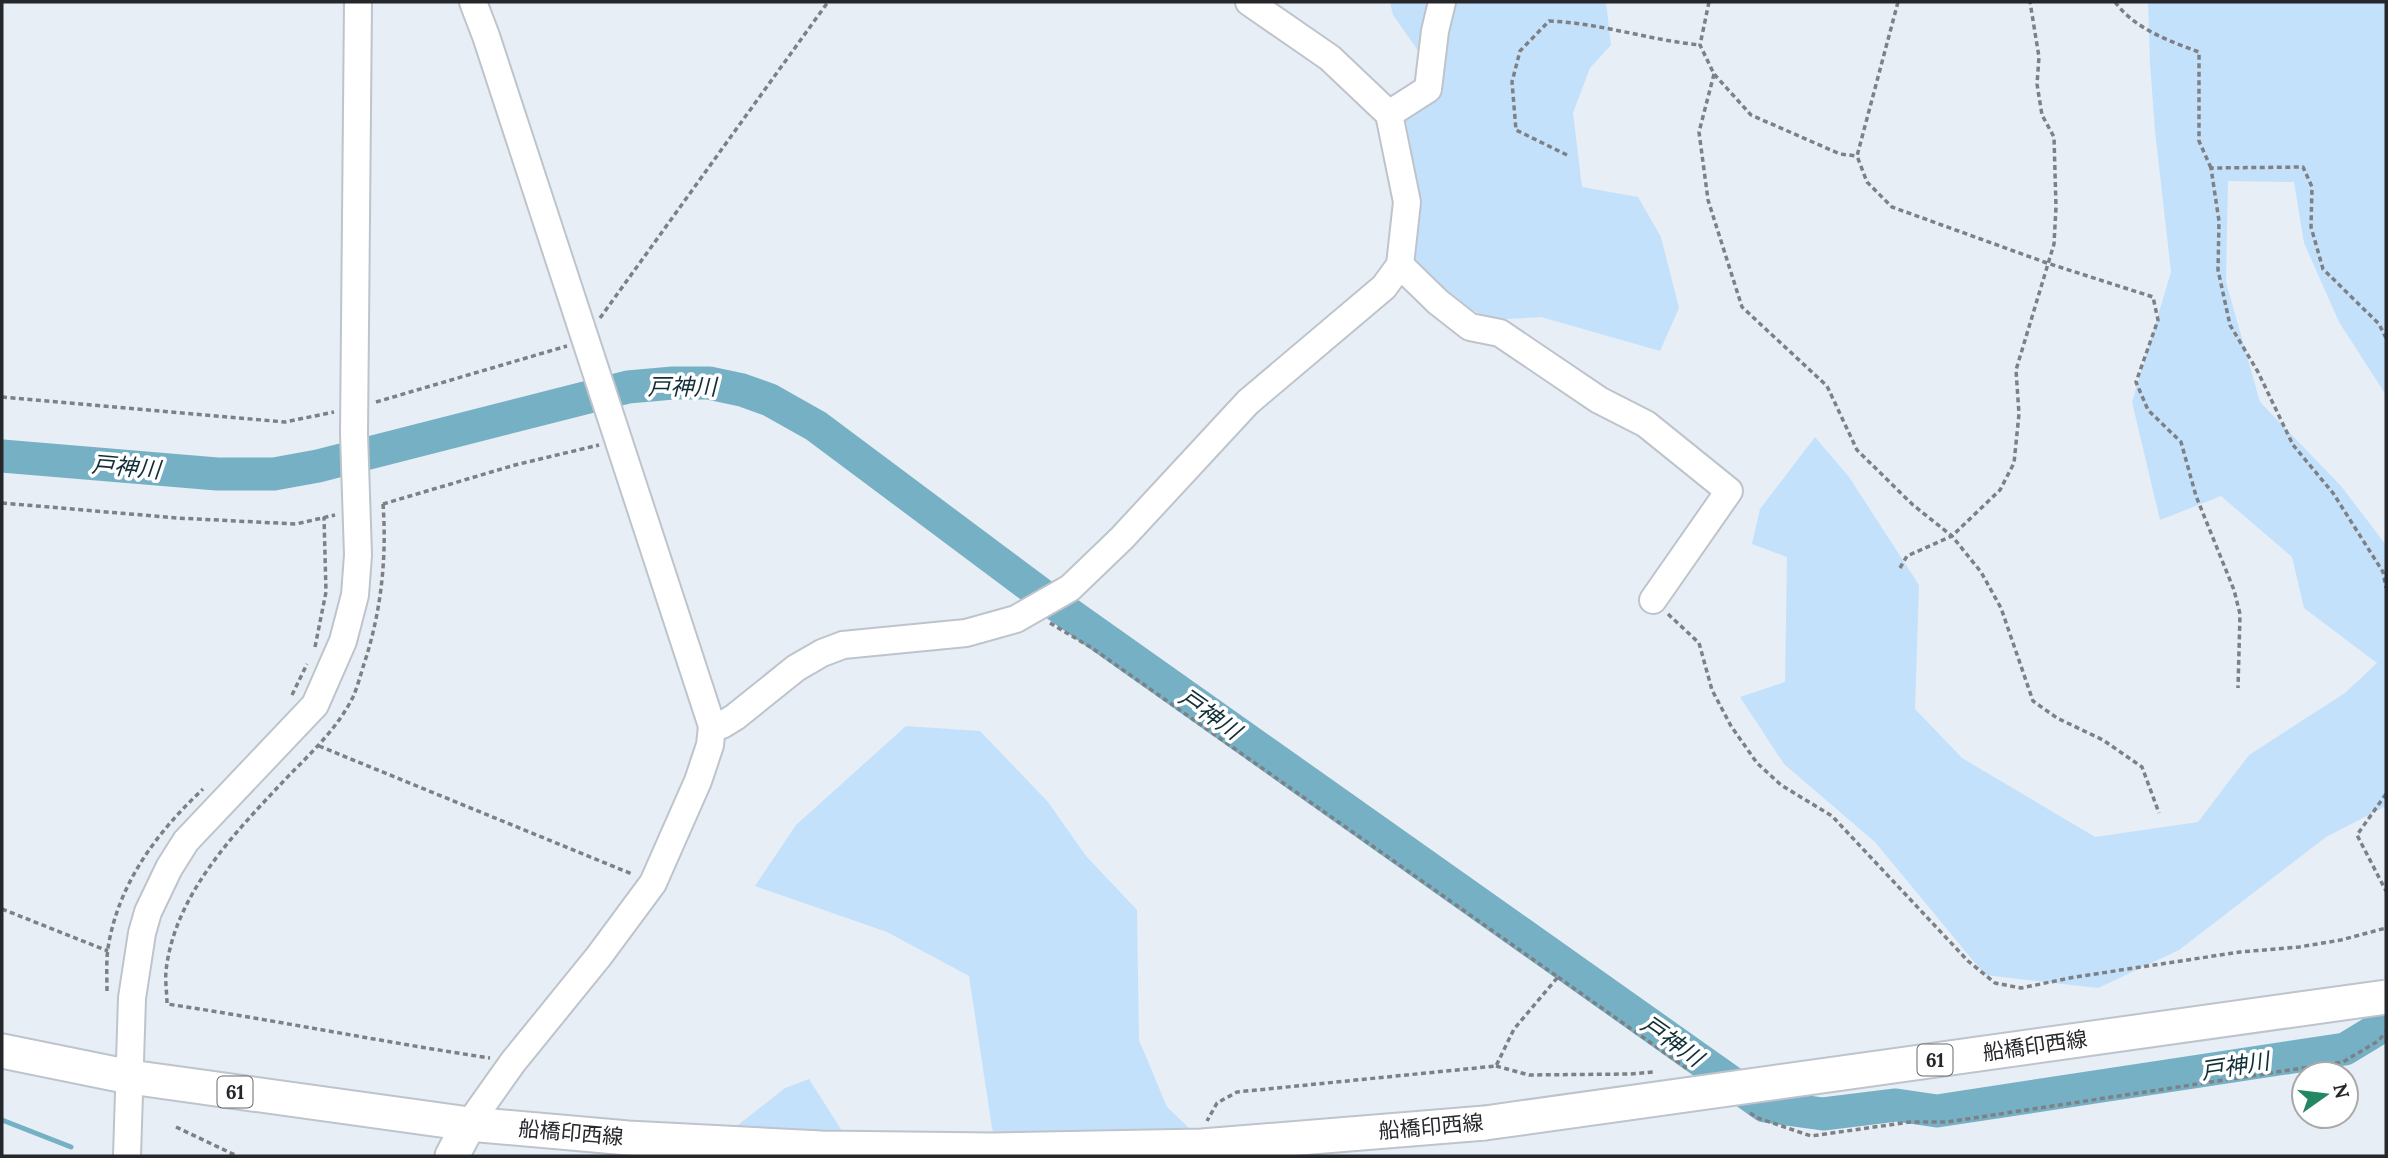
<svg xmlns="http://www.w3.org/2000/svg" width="2388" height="1158" viewBox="0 0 2388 1158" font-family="Lora,'Noto Sans JP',serif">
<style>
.green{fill:#c4e1fc}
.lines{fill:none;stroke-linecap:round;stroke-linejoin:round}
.stream{stroke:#76b0c4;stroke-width:5}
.river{stroke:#76b0c4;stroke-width:33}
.minor-casing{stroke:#bec4cb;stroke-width:30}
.major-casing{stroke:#bec4cb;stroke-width:37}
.path{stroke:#7d8186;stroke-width:3.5;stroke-dasharray:5 3.5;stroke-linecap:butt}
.minor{stroke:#fff;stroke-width:26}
.major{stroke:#fff;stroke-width:33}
.major-bridge-casing{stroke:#bec4cb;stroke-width:37;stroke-linecap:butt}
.major-bridge{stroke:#fff;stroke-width:33}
.labels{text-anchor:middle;stroke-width:7;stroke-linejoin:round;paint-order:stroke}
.shield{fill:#fff;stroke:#66686a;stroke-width:2}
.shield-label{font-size:19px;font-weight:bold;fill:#25272a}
.street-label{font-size:21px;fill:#25272a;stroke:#fff}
.water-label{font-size:23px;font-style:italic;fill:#112f38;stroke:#fff}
</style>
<rect width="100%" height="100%" fill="#e7eef5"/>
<!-- green -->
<g class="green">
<path d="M1390,2H1606L1611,45L1590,68L1573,113L1582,187L1638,197L1661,237L1679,308L1660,351L1541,317L1490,320L1406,271L1403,114L1442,85L1393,15Z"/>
<path d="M2148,2H2386V395L2339,322L2304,243L2294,182L2228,181L2226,282L2260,402L2341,486L2386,545V806L2326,837L2179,950L2098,988L1985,975L1875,842L1784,764L1740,697L1785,682L1787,557L1752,544L1760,509L1815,437L1849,477L1919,585L1915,709L1962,758L2095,837L2198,822L2249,755L2345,693L2377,663L2304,608L2292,557L2221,496L2160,520L2132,402L2171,272L2155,131L2150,63Z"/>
<path d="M906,726L980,731L1048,802L1086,856L1137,910L1139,1040L1167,1107L1218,1156H1002L992,1128L969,976L887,932L755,886L796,825Z"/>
<path d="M809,1079L858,1156H634L639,1124L733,1129L785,1088Z"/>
</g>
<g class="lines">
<!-- stream -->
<path class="stream" d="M2,1120L71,1147"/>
<!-- river -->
<path class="river" d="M2,456L217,474H274L318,466L628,387L673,383H709L742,390L770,400L816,426L1041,594L1765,1106L1823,1114L1896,1105L1937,1111L2345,1049L2378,1029L2386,1014"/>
<!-- minor casing -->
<g class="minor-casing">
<g id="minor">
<path d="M1389,114L1428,89L1435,31L1442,2"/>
<path d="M1400,265L1438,302L1470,327L1500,333L1599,400L1646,424L1729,491L1653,600"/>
<path d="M712,726L722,725L735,717L796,668L822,653L843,645L966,633L1016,619L1070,588L1122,538L1248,402L1384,287L1400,265L1407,202L1389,114L1330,58L1249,2"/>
<path d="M469,1124L513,1062L599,956L653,883L698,781L710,745L712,726L486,36L473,2"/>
<path d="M127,1156L132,998L142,933L148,912L169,868L186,841L315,705L343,641L355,595L358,555L354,434L358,2"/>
</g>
</g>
<!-- major casing -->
<g class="major-casing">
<g id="major">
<path d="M2,1051L130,1077L469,1124L628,1138L821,1148L993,1150L1202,1146L1485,1123"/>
<path d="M452,1156L469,1124"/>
</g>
</g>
<!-- path -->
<g class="path">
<path d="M1709,2L1700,45L1714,74L1751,115L1840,154L1857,156"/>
<path d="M1898,2L1857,156L1867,182L1892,207L2047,263L2153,297L2158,320L2136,382L2148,410L2181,442L2196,496L2234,590L2240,614L2238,688"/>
<path d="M2115,2C2135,29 2169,41 2199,52V141L2211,168"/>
<path d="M1714,74L1699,132L1708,200L1742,307L1827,386L1857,450L1913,505L1952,536L1981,572L2001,608L2033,701L2057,718L2103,740L2142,767L2159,813"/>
<path d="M1567,155L1516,130L1512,82L1520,51L1549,21C1600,23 1649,40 1700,45"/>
<path d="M600,318L828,2"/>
<path d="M2386,338L2379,324L2323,269L2311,227L2312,187L2303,167L2211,168L2219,221L2218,270L2230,325L2258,372L2293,445L2333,493L2383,572L2386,588"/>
<path d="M2,397L285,422L334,412"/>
<path d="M376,402L567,346"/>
<path d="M2,503L177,518L296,524L335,515"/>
<path d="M383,504C387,559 381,614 363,667C360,677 357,688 353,697C335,733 304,759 278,787C229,839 174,898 166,971C165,982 167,993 167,1004C275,1020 382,1042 490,1058"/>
<path d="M383,504L515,465L599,445"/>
<path d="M1900,568L1907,556L1952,536L2000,490L2014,463L2019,414L2016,370L2054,244L2056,207L2054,137L2042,115L2037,84L2039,57L2030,2"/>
<path d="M1668,614L1699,643L1712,690L1731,726L1757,763L1781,785L1832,816L1968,961L1995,983L2021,988L2075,977L2240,952L2299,947L2341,940L2386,928"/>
<path d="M1050,623L1092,648L1558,977L1514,1029L1496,1066L1237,1092L1217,1103L1207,1121"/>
<path d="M315,647L326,592L324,517"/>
<path d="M292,695L307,664"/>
<path d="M319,746L632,874"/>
<path d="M2386,794L2357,835L2386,891"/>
<path d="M2,909L108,951"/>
<path d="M1558,977L1689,1070"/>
<path d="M107,991C107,977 106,962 108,948C118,884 157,832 203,789"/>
<path d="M1496,1066L1529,1075L1630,1074L1654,1072"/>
<path d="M1750,1113L1758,1118L1811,1136L1910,1122H1947L2343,1062L2378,1041L2386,1032"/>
<path d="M176,1127L237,1156"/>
</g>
<!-- minor -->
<use href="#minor" class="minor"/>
<!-- major -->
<use href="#major" class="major"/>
<!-- major-bridge casing -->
<g class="major-bridge-casing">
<path id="major-bridge" d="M1485,1123L2386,997"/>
</g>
<!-- major-bridge -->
<use href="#major-bridge" class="major-bridge"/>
</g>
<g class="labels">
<!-- shield labels -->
<g class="shield">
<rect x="1917.5" y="1044.5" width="35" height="31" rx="5"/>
<rect x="217.5" y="1076.5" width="35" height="31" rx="5"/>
</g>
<g class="shield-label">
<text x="1935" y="1067">61</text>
<text x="235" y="1099">61</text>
</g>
<!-- street labels -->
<g class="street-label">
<text transform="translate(2035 1046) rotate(-8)" y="7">船橋印西線</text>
<text transform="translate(1431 1127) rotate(-5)" y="7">船橋印西線</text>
<text transform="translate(571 1133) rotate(5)" y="7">船橋印西線</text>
</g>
<!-- water labels -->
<g class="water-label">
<text x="682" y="395">戸神川</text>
<text transform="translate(126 467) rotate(5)" y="8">戸神川</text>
<text transform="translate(1210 714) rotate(35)" y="8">戸神川</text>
<text transform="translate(1672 1041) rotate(35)" y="8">戸神川</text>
<text transform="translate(2235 1066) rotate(-9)" y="8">戸神川</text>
</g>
</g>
<!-- border -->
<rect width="2388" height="1158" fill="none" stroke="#25272a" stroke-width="7"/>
<!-- north arrow -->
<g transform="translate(2325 1095) rotate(76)"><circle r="33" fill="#ffffff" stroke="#a8a9aa" stroke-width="2"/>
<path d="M0-5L12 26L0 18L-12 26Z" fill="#238761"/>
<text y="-10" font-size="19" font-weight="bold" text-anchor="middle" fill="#25272a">N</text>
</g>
</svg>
